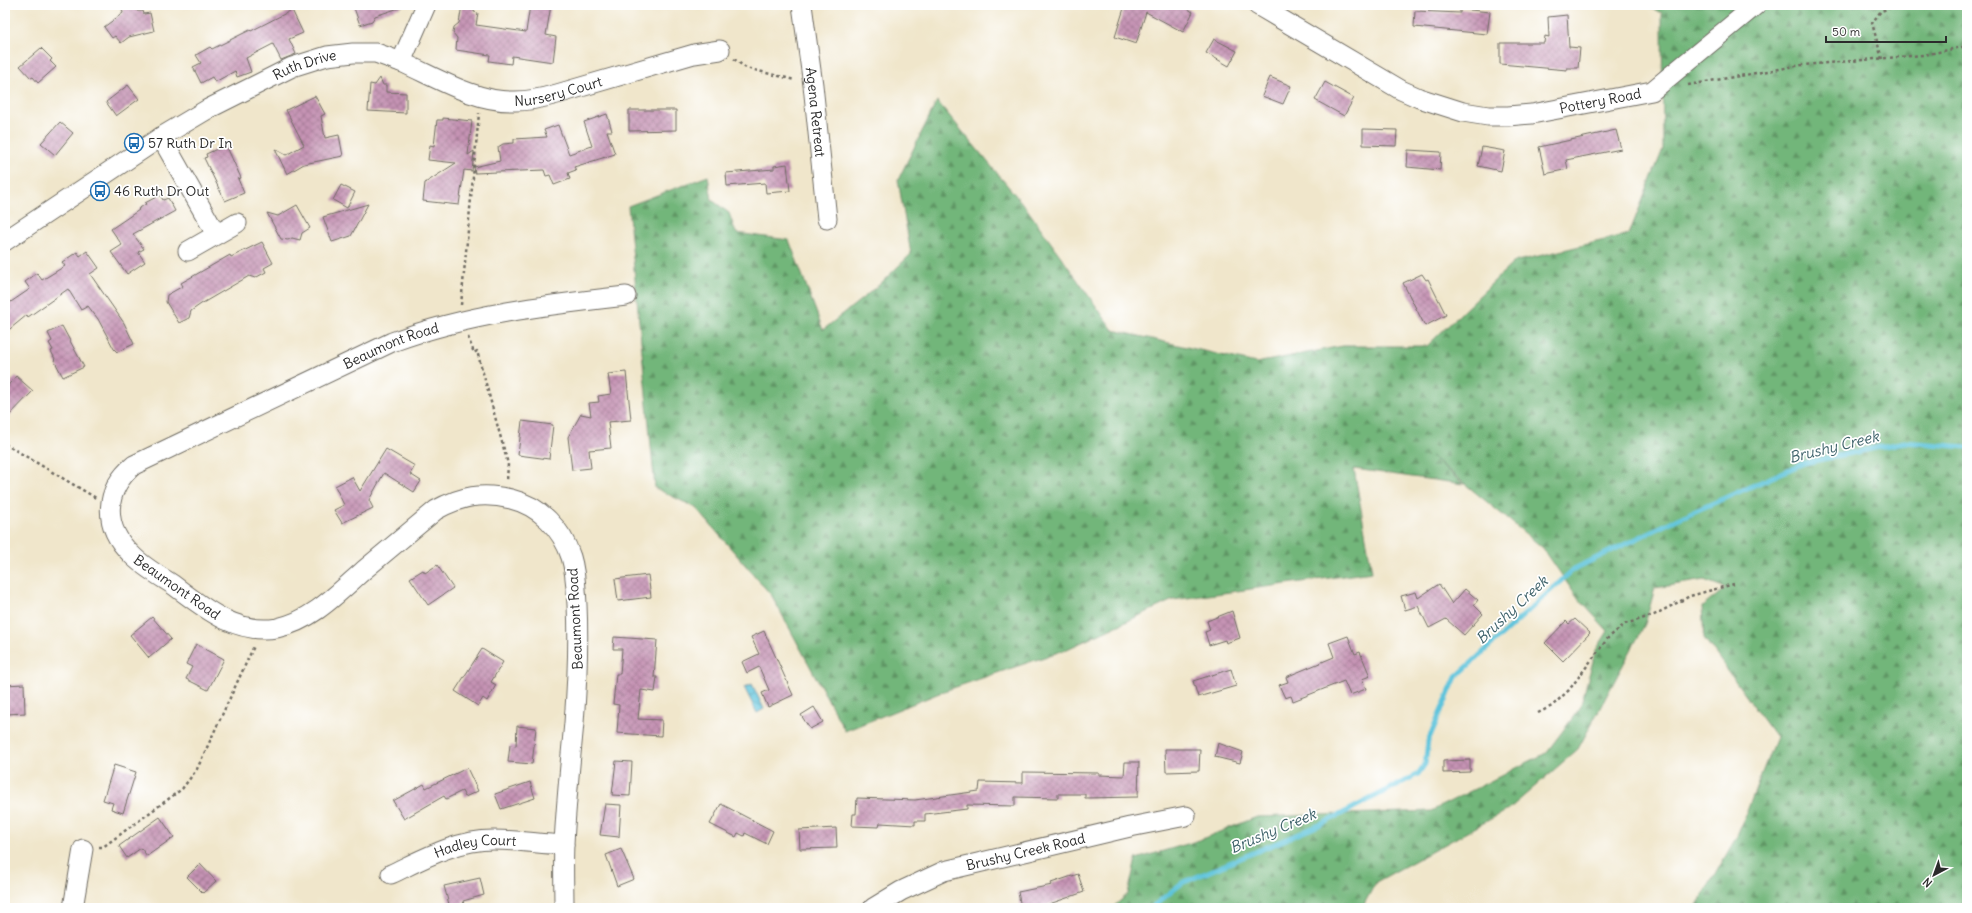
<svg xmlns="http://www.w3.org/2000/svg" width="1972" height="913" viewBox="0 0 1972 913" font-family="Delius,sans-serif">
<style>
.forest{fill:url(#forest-firs);stroke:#4e7052}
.water{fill:url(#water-waves);stroke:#457884}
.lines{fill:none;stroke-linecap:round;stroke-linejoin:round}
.stream{stroke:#5fc4dc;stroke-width:5}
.building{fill:url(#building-cross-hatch)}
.minor-casing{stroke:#706c63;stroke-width:21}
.path{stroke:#706c63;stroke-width:2.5;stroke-dasharray:3 3;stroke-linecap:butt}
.minor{stroke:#fff;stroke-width:19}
.labels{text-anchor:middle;stroke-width:3.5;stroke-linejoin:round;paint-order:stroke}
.street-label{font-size:14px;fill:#2b2b2b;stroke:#fff}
.poi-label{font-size:14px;fill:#2b2b2b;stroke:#fff;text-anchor:start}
.water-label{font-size:15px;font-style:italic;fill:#3d6169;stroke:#fff}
</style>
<defs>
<pattern id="forest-firs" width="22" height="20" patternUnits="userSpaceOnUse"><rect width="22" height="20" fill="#72b67a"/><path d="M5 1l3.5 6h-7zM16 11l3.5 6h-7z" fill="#5e9464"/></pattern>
<pattern id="water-waves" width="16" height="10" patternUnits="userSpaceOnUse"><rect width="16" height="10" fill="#5fc4dc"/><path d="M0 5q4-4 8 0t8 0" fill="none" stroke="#4f9fb3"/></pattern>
<pattern id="building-cross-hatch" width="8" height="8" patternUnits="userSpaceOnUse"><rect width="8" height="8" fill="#c593b4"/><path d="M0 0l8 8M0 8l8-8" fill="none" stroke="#a07893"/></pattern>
</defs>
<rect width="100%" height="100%" fill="#fff"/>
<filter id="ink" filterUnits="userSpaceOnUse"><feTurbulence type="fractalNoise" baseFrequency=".025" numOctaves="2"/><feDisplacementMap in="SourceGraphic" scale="8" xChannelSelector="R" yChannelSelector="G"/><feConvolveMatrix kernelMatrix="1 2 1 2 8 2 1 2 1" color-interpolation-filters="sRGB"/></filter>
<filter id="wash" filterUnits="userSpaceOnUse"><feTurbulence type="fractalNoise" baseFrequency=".012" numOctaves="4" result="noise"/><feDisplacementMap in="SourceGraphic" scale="16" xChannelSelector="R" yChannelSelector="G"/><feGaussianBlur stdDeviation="0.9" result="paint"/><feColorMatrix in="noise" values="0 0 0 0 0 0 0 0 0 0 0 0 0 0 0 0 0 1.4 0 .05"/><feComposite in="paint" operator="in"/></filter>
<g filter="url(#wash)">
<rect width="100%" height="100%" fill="#f0e6cb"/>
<!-- forest -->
<path class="forest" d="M1644,5H1967V908H1696L1738,834L1776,737L1704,638L1702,607L1726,588L1704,580L1655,588L1645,624L1578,749L1509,809L1376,882L1362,908H1112L1128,894L1136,859L1194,842L1257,817L1431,811L1546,753L1580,708L1596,650L1608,631L1576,596L1543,548L1431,456L1463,484L1354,469L1372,572L1173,600L1065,650L947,690L845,731L772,596L696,508L655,488L628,206L708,176L712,200L729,213L736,233L789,240L823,330L879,285L911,254L898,180L937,101L1027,209L1113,330L1256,363L1342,346H1427L1514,262L1629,234L1663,149L1662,13Z"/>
<!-- water -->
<path class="water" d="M752,684L764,709L757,713L744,687Z"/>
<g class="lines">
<!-- stream -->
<path class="stream" d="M1151,908L1182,883L1324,823L1418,774L1425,764L1428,741L1456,677L1574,569L1675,520L1804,463L1904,442L1967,447"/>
</g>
<g id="blocks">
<!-- building -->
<g class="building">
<path d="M121,5H136L137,11H143L144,14L150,13L154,31L129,37L121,43L115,36L112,38L104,27L123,13Z"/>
<path d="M353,5H401L402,7L375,16L372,21L360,25Z"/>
<path d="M462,5H475L474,12L478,13L476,25L526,32L530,5H551L546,35L556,37L553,62L512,56L511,64L489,61L490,55L456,50L457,38L453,33L454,27L459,23Z"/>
<path d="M1125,5H1181L1193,12L1183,32L1146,12L1136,44L1115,37Z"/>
<path d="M1460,9L1490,12L1487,34L1414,27L1415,11L1460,13Z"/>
<path d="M292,10L303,33L289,39L296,54L281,60L273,44L246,58L251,72L237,77L235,71L215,82L212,77L201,83L193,67L201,63L196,55L210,47L212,49L250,30L251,31Z"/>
<path d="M1567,15L1569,47L1580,48L1578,68H1567V70L1500,64V43H1544L1545,36L1549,37L1548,17Z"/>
<path d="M1214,39L1237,51L1229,66L1206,53Z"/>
<path d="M41,48L52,59L50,61L56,67L38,83L33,77L31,78L20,66Z"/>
<path d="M1270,77L1291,86L1283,104L1262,96Z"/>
<path d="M380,78L383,85H386V92L406,93V113L368,111L370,84L375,85Z"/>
<path d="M1325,82L1354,98L1344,116L1315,100Z"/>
<path d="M128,85L139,99L116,116L106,102Z"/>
<path d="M315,96L325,114L321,116L325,138L339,135L343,156L304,164L287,174L275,149L286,155L304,145L286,110Z"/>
<path d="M629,110H676V130L629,131Z"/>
<path d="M607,114L612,131H607L615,154L574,167L576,170L568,173L570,179L554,185L550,175L546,176L544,170L475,173L474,167L500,161L498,147L503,144L514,143V139L547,137L544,130L558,125L569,154L592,146L584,122Z"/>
<path d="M443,118L472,121L468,155L474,151L472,171L464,170L459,205L423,201L425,183L456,163L428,160L430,145L434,146L437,120H443Z"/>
<path d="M60,122L73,133L55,155L41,143Z"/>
<path d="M1363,129L1397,130L1396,146L1363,145Z"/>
<path d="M1616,130L1621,149L1566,160L1568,169L1545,174L1539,147Z"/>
<path d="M226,145L241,178L238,179L244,193L225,201L204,158L207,157L206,154Z"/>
<path d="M1482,147L1505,151L1501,171L1478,166Z"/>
<path d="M1408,150L1441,152L1440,170L1407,167Z"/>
<path d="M787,164L790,191L766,193L765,183L727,186L726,173L774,169V166Z"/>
<path d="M341,185L355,192L347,208L333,200Z"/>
<path d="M160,195L163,200L168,198L175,211L133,234L144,249L138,252L145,262L127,274L111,252L122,245L111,229L139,210L138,209L146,204L145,203Z"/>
<path d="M368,204L351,236L332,242L323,217Z"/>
<path d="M297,205L310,228L302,233L300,240L292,238L288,240L281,239L267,213L278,216Z"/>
<path d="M262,242L273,263L264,268L266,272L255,278L249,276L201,304L191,311L189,318L179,323L166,302L167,295L183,286L181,283L211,266L230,255L231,257Z"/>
<path d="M87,251L99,268L90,274L124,323L134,344L117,352L114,349L98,319L88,306L81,310L68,289L28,317L27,315L5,333V306L30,289L25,282L37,273L42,280L65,266L62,262L77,252L80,256Z"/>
<path d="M1422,274L1426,280L1428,279L1446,315L1425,326L1403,283Z"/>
<path d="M62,326L84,367L63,377L54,360L55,359L51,351L53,350L49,343L52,341L48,333Z"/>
<path d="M626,372L631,420L608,422L611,448L589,450L591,468L572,470L568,437L581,414L591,416L589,403L599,402L598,396L611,394L608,374Z"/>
<path d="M16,376L33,391L5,420V389Z"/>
<path d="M522,421L553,425L549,459L518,455Z"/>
<path d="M386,449L415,466L410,474L421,481L414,492L384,473L369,500L373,508L342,523L334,510L344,505L335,486L352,477L360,491Z"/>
<path d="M437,565L453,588L428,605L410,578L423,570L425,573Z"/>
<path d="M648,575L651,597L618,601L615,579Z"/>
<path d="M1439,584L1452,604L1465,589L1478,600L1474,605L1483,614L1464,635L1446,619L1429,628L1418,606L1405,610L1401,596L1416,592L1418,598Z"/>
<path d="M1232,611L1240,638L1226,643L1225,640L1209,645L1205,632L1210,630L1207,621Z"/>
<path d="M152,617L171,639L149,658L130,635Z"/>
<path d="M1575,619L1590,633L1563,661L1545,643L1566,621L1569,624Z"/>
<path d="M764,631L793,695L768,707L762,693L769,690L759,667L747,673L742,662L759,654L751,637Z"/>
<path d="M1348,636L1355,654L1360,652L1370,676L1362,679L1366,689L1350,695L1344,681L1293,701L1291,696L1285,698L1279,685L1288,682L1286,677L1334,657L1329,643Z"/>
<path d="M614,637L657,640L654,677H657L655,692L641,690L638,719L662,720L661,736L617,733L619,705L613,704L616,674H620L622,649H613Z"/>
<path d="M196,644L224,659L208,690L186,679L192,667L186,664Z"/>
<path d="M482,649L503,662L491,682L496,685L487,701L483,698L478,706L455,691Z"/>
<path d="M1231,669L1236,686L1198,697L1193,681Z"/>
<path d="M24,684L25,713L7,714L5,685Z"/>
<path d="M814,707L823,722L810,729L801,715Z"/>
<path d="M517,726L536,728L532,764L508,762L510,745L516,746Z"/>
<path d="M1218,743L1243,752L1240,763L1215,757Z"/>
<path d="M1165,749H1200L1199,771L1166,772Z"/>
<path d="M1470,760V772L1443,773V761Z"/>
<path d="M616,761L632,762L630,796L612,795Z"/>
<path d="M1125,762H1139L1138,797L1085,798V794H1058V798L1015,797V806L967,805V809L925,814V821H915V825L880,823L879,827L852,826L853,814H856L857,798L915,800L979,791L980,782L1023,783V772L1099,773V775L1124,776Z"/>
<path d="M114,765L136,772L123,813L111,809L113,803L103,800Z"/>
<path d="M467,768L478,791L465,797L462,791L446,799L444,796L404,819L393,801L424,784L426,788Z"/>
<path d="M530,782L535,798L501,809L495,794Z"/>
<path d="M605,804L621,805L619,837L600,835Z"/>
<path d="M721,804L773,831L767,844L745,833L744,836L738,833L736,837L710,824Z"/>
<path d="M160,817L174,837L147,856L141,848L127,858L119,846Z"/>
<path d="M836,828L837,848L800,849L799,830Z"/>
<path d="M621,849L634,879L617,886L606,855Z"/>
<path d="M200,864L216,881L203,893L187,877Z"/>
<path d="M1078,874L1084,892L1038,908H1021L1018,892L1052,885L1051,883Z"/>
<path d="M480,878L484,895L463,901L465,908H450L444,886Z"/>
</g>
</g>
</g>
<g filter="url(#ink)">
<use href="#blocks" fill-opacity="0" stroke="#706c63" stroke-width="1"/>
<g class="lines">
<!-- minor casing -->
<g class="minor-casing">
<g id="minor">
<path id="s1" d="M802,5L813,85L827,219"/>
<path id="s2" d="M1257,5L1401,90L1419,98L1463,112L1488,116H1508L1532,114L1652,91L1756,5"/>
<path id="s3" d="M401,62C435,77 477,103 515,101C530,101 543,98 557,94L694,54L720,50"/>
<path d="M161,137L216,234"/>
<path id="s4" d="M5,241L161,137L208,109L292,67L327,56L353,53H376L401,62L426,5"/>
<path d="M188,251L237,223"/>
<path id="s5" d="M391,874C423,859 456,840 493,840C516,840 540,844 564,845"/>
<path d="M73,908L83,849"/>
<path id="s6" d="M564,908C564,887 563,865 564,844C566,804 570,764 574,723C577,684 579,645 577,605C576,589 576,573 571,557C562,529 540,506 511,499C483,492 461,496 436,510C412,530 388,550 364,570C338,593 312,621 277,628C235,635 203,607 172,584C158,575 142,566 131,554C102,526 104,490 134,465L392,342C468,314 546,305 626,296"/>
<path id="s7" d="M873,908L901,891L944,871L1130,827L1186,816"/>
</g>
</g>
<!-- path -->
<g class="path">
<path d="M734,59L746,68L795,80"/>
<path d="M1882,59L1872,23L1881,11L1899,5"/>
<path d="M1688,85L1802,65L1924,55L1967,46"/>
<path d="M461,305L479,113"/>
<path d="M468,337L474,353L477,351L508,464L507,481"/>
<path d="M5,444L96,498"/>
<path d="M1538,713L1552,706L1569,690L1608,638L1625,624L1654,615L1690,596L1734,584"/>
<path d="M99,847H103L182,789L197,769L254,646"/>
</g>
<!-- minor -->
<use href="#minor" class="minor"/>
</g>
</g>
<!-- icons -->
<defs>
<g id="bus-ring" transform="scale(1)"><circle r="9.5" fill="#fff" stroke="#1f6fb2" stroke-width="1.5"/><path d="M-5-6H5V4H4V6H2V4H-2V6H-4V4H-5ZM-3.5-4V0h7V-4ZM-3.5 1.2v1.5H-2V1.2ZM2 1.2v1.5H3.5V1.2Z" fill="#1f6fb2"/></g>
</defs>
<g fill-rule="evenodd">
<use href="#bus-ring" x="134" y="143"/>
<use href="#bus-ring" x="100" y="191"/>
</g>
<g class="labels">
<!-- street labels -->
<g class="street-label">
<text dy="5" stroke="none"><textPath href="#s4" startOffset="349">Ruth Drive</textPath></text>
<text dy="5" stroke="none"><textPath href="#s3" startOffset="166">Nursery Court</textPath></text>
<text dy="5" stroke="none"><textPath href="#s2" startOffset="372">Pottery Road</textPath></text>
<text dy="5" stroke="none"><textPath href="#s1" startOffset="108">Agena Retreat</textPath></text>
<text dy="5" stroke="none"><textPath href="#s6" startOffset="1271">Beaumont Road</textPath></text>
<text transform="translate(177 587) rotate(35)" y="5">Beaumont Road</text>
<text transform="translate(575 619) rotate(-93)" y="5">Beaumont Road</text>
<text dy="5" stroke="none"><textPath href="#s5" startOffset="90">Hadley Court</textPath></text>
<text dy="5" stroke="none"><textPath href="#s7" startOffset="164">Brushy Creek Road</textPath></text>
</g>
<!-- poi labels -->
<g class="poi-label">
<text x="148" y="148">57 Ruth Dr In</text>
<text x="114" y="196">46 Ruth Dr Out</text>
</g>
<!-- water labels -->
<g class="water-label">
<text transform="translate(1834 447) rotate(-14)" y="5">Brushy Creek</text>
<text transform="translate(1512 610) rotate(-43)" y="5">Brushy Creek</text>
<text transform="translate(1273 831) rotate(-23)" y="5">Brushy Creek</text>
</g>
</g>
<!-- margin -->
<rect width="1972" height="913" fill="none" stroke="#fff" stroke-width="20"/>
<!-- north arrow -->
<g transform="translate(1934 875) rotate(221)" stroke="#ffffff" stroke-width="3" paint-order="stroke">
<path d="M0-3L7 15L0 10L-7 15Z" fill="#2b2b2b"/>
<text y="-6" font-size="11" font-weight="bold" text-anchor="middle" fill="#2b2b2b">N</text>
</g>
<!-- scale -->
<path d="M1826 36v6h120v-6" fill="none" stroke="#2b2b2b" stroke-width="2"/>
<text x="1832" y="36" font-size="12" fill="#2b2b2b" stroke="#ffffff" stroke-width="3" paint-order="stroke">50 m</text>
</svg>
